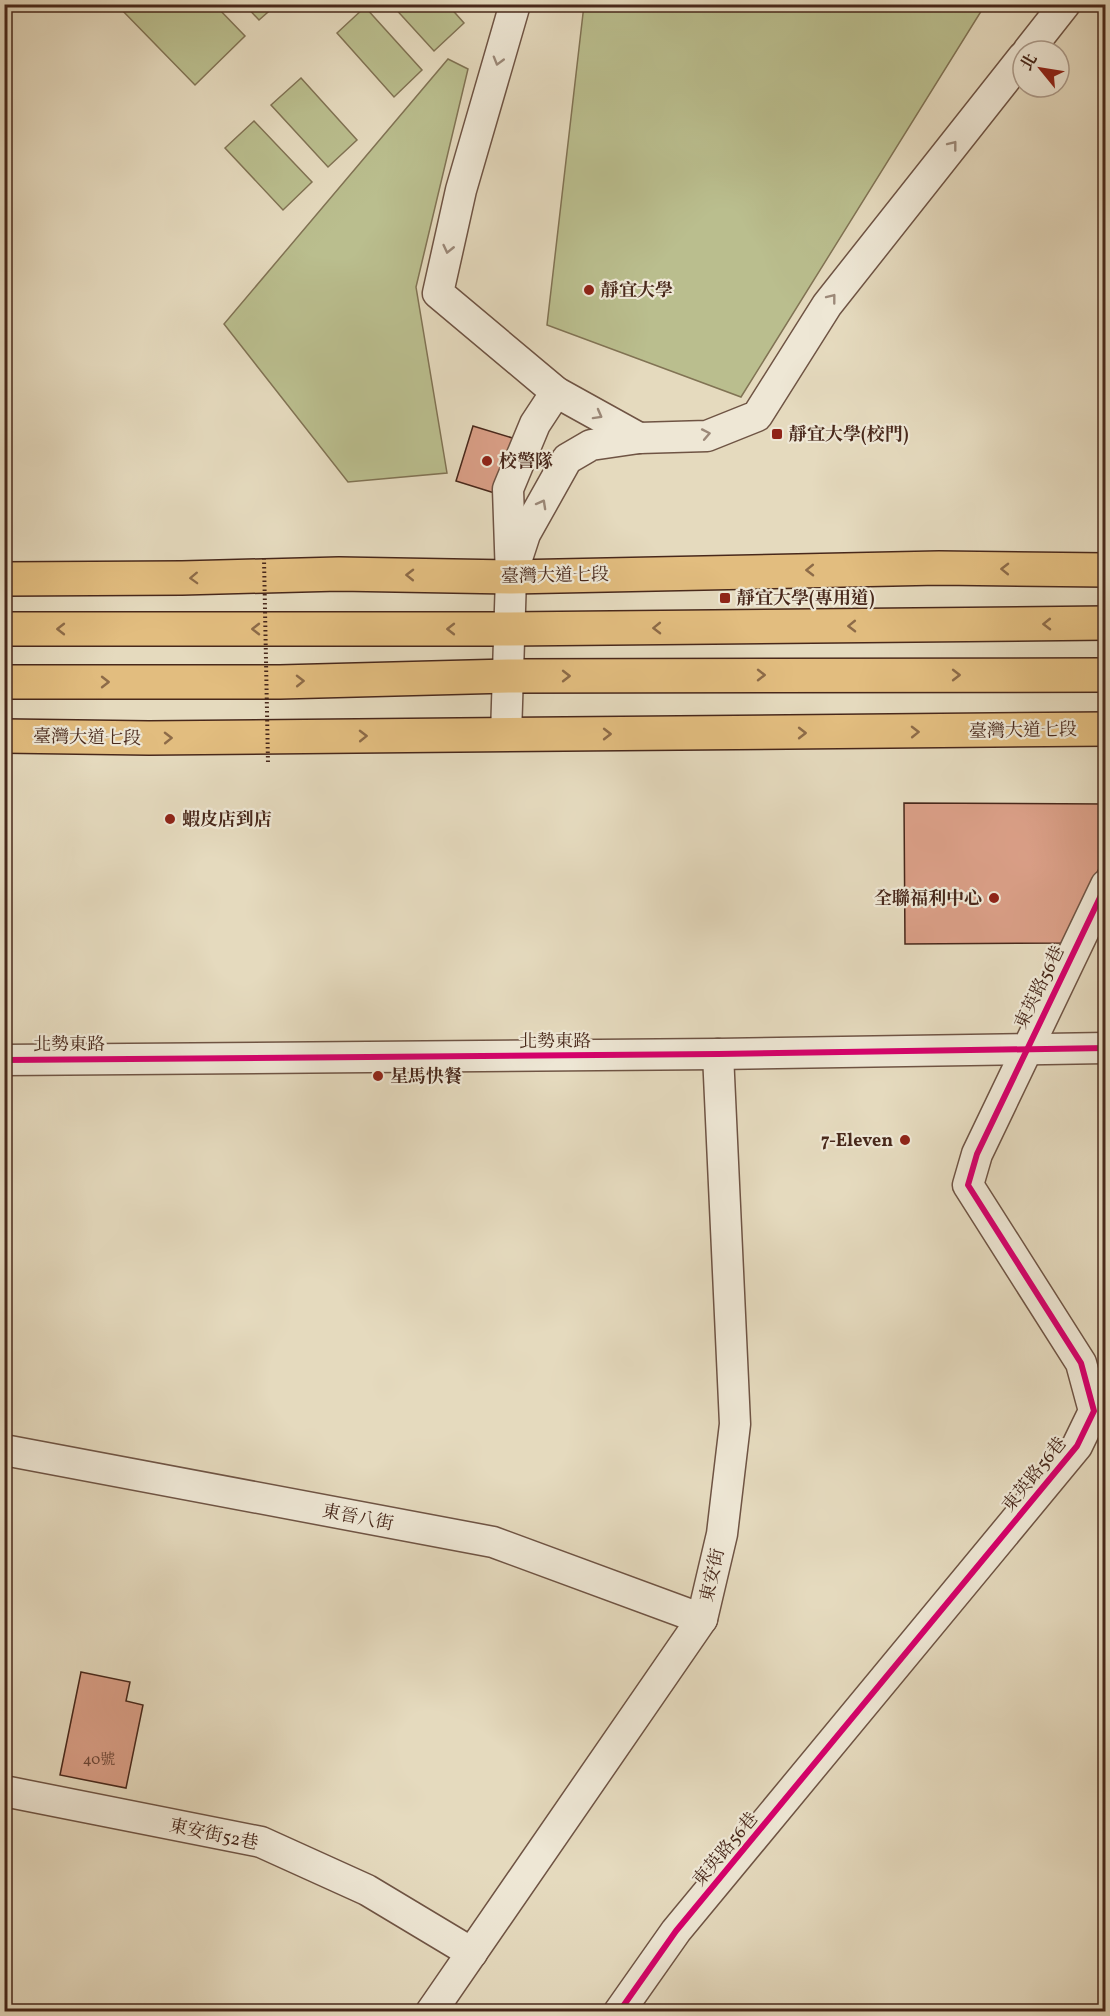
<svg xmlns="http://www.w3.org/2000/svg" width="1110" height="2016" viewBox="0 0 1110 2016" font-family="Vollkorn,'Noto Serif TC',serif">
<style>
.green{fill:#babe8e;stroke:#817354;stroke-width:1.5}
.building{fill:#da9f87;stroke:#48281b;stroke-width:1.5}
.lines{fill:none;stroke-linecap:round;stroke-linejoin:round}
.street-casing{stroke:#6f5444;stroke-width:33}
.primary-casing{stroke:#48281b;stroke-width:36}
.street{stroke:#eee7d5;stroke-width:30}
.primary{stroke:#e2bd7f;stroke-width:33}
.path-bridge{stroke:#48281b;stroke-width:4;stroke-dasharray:1.5 3;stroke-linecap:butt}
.cycleway-casing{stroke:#eee7d5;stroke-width:10}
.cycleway{stroke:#d6006c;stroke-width:6}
.oneway{stroke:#9b8878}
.oneway2{stroke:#8d6b48}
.poi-dot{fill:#8f2418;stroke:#eee7d5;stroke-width:2}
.labels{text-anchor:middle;stroke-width:4.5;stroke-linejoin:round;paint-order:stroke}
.number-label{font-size:15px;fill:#6c4636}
.poi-label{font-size:18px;font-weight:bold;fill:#48281b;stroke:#eee7d5;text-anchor:start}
.street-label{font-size:18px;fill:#48281b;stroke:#eee7d5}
</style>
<rect width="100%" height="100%" fill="#e5dabe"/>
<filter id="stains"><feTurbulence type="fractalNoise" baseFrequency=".00333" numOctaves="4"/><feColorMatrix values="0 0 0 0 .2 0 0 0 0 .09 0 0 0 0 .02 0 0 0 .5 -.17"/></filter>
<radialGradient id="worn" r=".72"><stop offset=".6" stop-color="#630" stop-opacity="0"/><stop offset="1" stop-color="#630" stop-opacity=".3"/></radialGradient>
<!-- green -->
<g class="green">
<path d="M117,5H215L245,36L195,85Z"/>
<path d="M245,5H276L259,20Z"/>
<path d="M392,5H448L464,23L434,51Z"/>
<path d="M584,5H985L741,397L547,325Z"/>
<path d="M365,7L422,70L394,97L337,33Z"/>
<path d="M448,59L468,69L416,287L447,473L348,482L224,324Z"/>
<path d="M301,78L357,140L328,167L271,105Z"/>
<path d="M254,121L312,182L283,210L225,148Z"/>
</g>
<!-- building -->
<g class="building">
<path d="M473,426L519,440L501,495L456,481Z"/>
<path d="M904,803L1106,804V854L1063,943L905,944Z"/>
<path d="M81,1672L130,1682L126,1701L143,1705L126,1788L60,1775Z"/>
</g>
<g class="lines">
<!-- street casing -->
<g class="street-casing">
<g id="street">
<path d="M515,4L461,190L438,293L556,392L639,438"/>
<path d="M1028,51L1065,4"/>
<path d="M511,577L525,534L567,459L591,445L639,438L707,436L757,416L827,305L1023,57"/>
<path d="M506,735L511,577L508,489L535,424L556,392"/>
<path d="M4,1060L718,1054L1106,1048"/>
<path d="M4,1450L493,1542L702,1619"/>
<path d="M4,1791L261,1842L367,1890L472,1953"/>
<path d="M431,2012L702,1619L722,1534L735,1424L718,1054"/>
<path d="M619,2012L676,1931L1077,1446L1094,1411L1081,1363L968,1185L977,1154L1106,885"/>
</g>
</g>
<!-- primary casing -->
<g class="primary-casing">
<g id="primary">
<path d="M4,579L182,578L339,574L511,577L939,568L1106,570"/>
<path d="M4,629H509L1106,623"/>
<path d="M4,682H280L508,676L1106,675"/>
<path d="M4,736L149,738L1106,729"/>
</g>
</g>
<!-- street -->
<use href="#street" class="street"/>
<!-- primary -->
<use href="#primary" class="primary"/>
<!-- path-bridge -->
<path class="path-bridge" d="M264,558L268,763"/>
<!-- cycleway casing -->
<g class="cycleway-casing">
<g id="cycleway">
<path d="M4,1060L718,1054L1106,1048"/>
<path d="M619,2012L676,1931L1077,1446L1094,1411L1081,1363L968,1185L977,1154L1106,885"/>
</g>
</g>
<!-- cycleway -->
<use href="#cycleway" class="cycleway"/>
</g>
<!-- one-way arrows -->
<defs><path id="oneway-chevron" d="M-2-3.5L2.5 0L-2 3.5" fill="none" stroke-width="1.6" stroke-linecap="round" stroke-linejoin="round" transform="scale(1.5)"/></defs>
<g class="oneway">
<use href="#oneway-chevron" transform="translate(498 61) rotate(106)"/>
<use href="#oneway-chevron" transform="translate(953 145) rotate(-52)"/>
<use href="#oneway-chevron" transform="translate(448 249) rotate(103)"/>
<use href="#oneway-chevron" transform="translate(832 298) rotate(-52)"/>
<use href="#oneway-chevron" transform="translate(598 415) rotate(29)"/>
<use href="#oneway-chevron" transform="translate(706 434) rotate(-11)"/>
<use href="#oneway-chevron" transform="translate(542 504) rotate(-61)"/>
</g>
<g class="oneway2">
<use href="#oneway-chevron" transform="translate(1005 569) rotate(-179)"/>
<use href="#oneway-chevron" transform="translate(810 570) rotate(179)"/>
<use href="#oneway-chevron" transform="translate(410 575) rotate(-179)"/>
<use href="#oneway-chevron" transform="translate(194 578) rotate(178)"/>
<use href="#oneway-chevron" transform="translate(1047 624) rotate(179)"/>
<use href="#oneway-chevron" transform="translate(852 626) rotate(179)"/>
<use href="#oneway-chevron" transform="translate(657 628) rotate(179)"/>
<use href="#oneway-chevron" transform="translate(61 629) rotate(-180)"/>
<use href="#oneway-chevron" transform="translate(256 629) rotate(-180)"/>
<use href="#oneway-chevron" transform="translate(451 629) rotate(-180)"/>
<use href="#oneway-chevron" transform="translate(761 675)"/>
<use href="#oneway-chevron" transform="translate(956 675)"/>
<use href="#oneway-chevron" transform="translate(566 676)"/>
<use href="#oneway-chevron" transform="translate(300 681) rotate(-1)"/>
<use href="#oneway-chevron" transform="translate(105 682)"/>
<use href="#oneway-chevron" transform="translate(915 732) rotate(-1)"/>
<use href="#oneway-chevron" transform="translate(802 733)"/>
<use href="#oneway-chevron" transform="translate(607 734)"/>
<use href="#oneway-chevron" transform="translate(363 736) rotate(-1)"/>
<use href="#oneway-chevron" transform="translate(168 738) rotate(-1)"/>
</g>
<!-- markers -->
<g class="poi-dot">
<circle cx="589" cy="290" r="6"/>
<rect x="771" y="428" width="12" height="12" rx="3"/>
<circle cx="487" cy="461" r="6"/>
<rect x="719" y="592" width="12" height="12" rx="3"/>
<circle cx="170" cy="819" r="6"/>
<circle cx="994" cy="898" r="6"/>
<circle cx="378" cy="1076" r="6"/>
<circle cx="905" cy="1140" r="6"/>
</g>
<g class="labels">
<!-- number labels -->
<g class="number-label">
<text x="99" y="1764">40號</text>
</g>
<!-- poi labels -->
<g class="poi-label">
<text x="601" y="296">靜宜大學</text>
<text x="789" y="440">靜宜大學(校門)</text>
<text x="499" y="467">校警隊</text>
<text x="737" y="604">靜宜大學(專用道)</text>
<text x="182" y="825">蝦皮店到店</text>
<text x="982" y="904" text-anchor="end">全聯福利中心</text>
<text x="390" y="1082">星馬快餐</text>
<text x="893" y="1146" text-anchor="end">7-Eleven</text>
</g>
<!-- street labels -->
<g class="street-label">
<text transform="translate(555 575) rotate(-1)" y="6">臺灣大道七段</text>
<text transform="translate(1023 730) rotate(-1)" y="6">臺灣大道七段</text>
<text transform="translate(87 737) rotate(1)" y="6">臺灣大道七段</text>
<text transform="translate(1039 987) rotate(-64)" y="6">東英路56巷</text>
<text x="555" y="1047">北勢東路</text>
<text x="69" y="1050">北勢東路</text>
<text transform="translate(1034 1474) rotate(-51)" y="6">東英路56巷</text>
<text transform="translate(358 1517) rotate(11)" y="6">東晉八街</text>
<text transform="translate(712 1575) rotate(-77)" y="6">東安街</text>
<text transform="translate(214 1834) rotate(12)" y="6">東安街52巷</text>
<text transform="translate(725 1849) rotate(-50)" y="6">東英路56巷</text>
</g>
</g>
<!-- margin -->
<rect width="1110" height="2016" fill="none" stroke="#e5dabe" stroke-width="24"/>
<rect x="6" y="6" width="1098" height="2004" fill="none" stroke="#48281b" stroke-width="3"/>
<rect x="12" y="12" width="1086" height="1992" fill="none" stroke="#48281b" stroke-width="1.5"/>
<!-- north arrow -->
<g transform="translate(1041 69) rotate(300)"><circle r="28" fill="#eee7d5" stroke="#ac9b8b" stroke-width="1.5"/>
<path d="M0-4.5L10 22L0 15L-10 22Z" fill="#8f2418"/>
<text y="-9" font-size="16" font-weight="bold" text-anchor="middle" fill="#48281b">北</text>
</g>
<rect width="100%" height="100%" filter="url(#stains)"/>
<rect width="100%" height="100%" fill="url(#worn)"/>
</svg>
